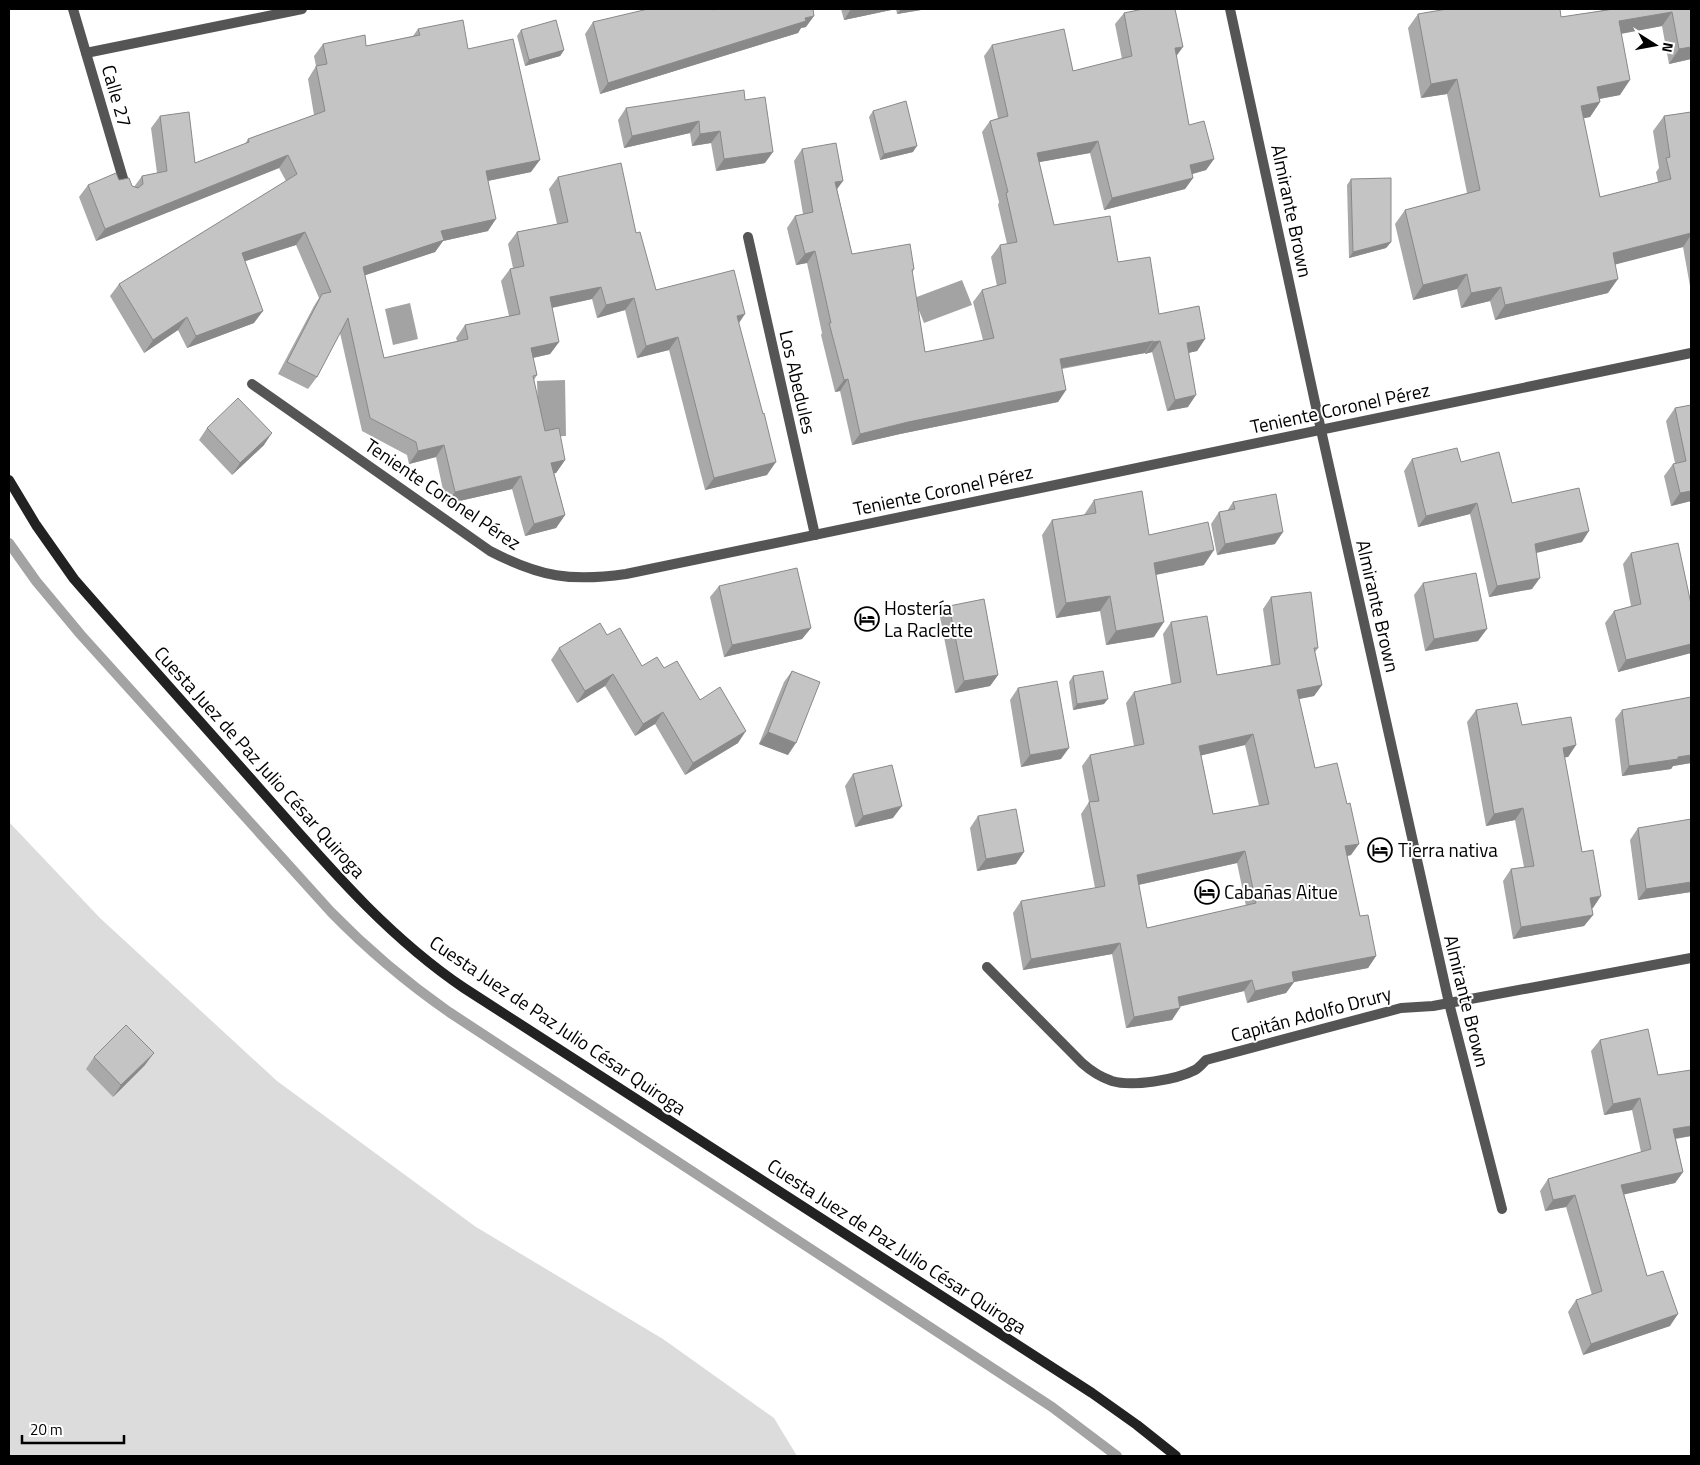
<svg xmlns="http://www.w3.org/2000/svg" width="1700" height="1465" viewBox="0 0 1700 1465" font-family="'Titillium Web',sans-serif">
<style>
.green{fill:#dcdcdc}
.water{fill:#a3a3a3}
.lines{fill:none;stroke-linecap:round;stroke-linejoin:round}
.stream{stroke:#a3a3a3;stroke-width:10}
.street{stroke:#555;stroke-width:10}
.secondary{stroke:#222;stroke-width:10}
.wall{fill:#a9a9a9;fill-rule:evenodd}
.shaded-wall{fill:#898989}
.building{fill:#c4c4c4;stroke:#898989;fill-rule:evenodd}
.labels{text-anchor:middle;stroke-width:4;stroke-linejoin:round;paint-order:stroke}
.street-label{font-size:19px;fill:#000;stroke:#fff}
.poi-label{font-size:19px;fill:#000;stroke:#fff;text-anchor:start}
</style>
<rect width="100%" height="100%" fill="#fff"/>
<!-- green -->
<path class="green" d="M9,822L100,918L277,1081L476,1227L663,1339L774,1418L797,1456H9Z"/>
<!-- water -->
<g class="water">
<path d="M962,280L972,305L924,323L914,298Z"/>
<path d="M410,303L418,339L393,345L385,309Z"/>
<path d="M565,380L566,436L539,437L537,381Z"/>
</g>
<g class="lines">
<!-- stream -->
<path class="stream" d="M9,543L36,581L81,635L331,912C368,950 406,982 449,1012L1052,1407L1117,1456"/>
<!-- street -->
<g class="street">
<path d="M73,9L127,192"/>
<path d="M1230,9L1321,430L1449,1003L1502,1209"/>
<path d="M86,53L302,9"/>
<path d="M748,237L815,535"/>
<path d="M252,384L490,551C540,577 571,582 626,574L1691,353"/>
<path d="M987,967L1082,1063C1091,1071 1100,1077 1112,1081C1132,1087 1176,1080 1195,1070C1199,1068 1203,1063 1206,1060L1401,1008L1433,1006L1691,958"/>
</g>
<!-- secondary -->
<path class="secondary" d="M9,480L36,525L74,579C135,649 198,719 259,788C323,860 384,934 464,988L1092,1393L1137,1425L1176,1456"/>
</g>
<!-- wall -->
<g class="wall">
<path d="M841,9H896L844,20Z"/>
<path d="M896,9H927L897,14Z"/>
<path d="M1601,9H1691V59L1669,64L1662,26L1621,34L1620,95L1600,99V102L1590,117L1583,118L1600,197L1658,182L1656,172L1659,168L1653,131L1664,116L1691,112V286H1690L1683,247L1615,264L1608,293L1495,320L1490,301L1461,308L1457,289L1413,300L1395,224L1405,210L1467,193L1447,94L1421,98L1408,28L1418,14L1561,17L1601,11Z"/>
<path d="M713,10L806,27L801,28L798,33L600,94L585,34L593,22Z"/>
<path d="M1124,13L1176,56L1189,125L1214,159L1206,170L1192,174L1193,178L1185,189L1104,210L1090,153L1039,162L1054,225L1118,262L1159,314L1205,339L1197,351L1188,353V407L1167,411L1152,352L1145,354V353L1062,369L1066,390L1058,402L900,434L852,445L840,391L835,392L821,335L822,333L807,263L796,265L787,228L795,216L803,214L794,161L802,149L837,189L852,254L914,269L912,273L925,352L983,340L973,302L982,290L997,286L991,257L1000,245L1007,244L998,205L999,202L982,132L990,121L998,118L984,56L992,45L1073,71L1122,59L1115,24Z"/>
<path d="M418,29L468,49L531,172L488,181V231L443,241L435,252L365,275L384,358L457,341L456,338L465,325L509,316L501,281L510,269L513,268L508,244L517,232L557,224L549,189L558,177L636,233L656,290L738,323L767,475L705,490L669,350L637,358L625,310L597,318L592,299L552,308L559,342L550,354L533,358L537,375L534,380L545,431L565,460L556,473H554L565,515L556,528L525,536L512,489L446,504L436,457L409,464L407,455L362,431L340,333L317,377L308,389L278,374L314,306L319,298L296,245L245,261L254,323L187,348L178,330L144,353L110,296L119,284L286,181L279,168L96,241L79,197L88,185L119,180L134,187L142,176L157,173L151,128L160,116L195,163L245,144L248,139L314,115L308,79L316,66L314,56L323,44L366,46L413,36Z"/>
<path d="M521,30L564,50L560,56L525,66L517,36Z"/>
<path d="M745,100L765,163L716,171L711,143L692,146L690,133L624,148L618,120L626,108Z"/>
<path d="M873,111L913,152L880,160L869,117Z"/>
<path d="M1351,179L1391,242L1386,248L1349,258L1347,185Z"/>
<path d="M1691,405V501L1671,506L1664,476L1673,464L1675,463L1666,421L1675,408Z"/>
<path d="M207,428L264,445L232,475L199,440Z"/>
<path d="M1412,459L1461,462L1512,503L1582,542L1536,553L1532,589L1489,597L1470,514L1418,527L1404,471Z"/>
<path d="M1094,500L1149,535L1204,565L1156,575L1154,637L1106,645L1100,611L1056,618L1042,535L1052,520L1084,515Z"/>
<path d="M1233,502L1275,544L1217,555L1211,524L1219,512L1227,511Z"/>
<path d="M1631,553L1691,604V653L1618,672L1605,623L1614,611L1631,606L1623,564Z"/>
<path d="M1423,583L1478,641L1425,651L1414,595Z"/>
<path d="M719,586L811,628L802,639L724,657L710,597Z"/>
<path d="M1271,597L1318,648L1315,652L1322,685L1314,696L1299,699L1315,768L1351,855L1347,856L1360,916L1376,956L1368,968L1294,982L1286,993L1247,1003L1244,991L1180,1006L1172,1020L1126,1028L1112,954L1023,970L1013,913L1021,901L1095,888L1081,814L1089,802L1082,766L1090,755L1134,746L1126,703L1134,692L1171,684L1163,634L1171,622L1217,675L1271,665L1263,609ZM1245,745L1259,806L1213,814L1201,755ZM1237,863L1246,906L1147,928L1138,885Z"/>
<path d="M949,606L998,675L990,686L955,693L940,617Z"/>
<path d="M607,635L642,666L664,668L700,700L738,743L685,775L655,724L635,736L605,686L577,703L551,660L559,648Z"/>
<path d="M792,671L788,755L759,744L784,682Z"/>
<path d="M1073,676L1104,704L1073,710L1069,682Z"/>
<path d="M1018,688L1061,759L1021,767L1010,700Z"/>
<path d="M1691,697V763L1673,766L1671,769L1622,776L1615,719L1622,710Z"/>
<path d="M1476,710L1522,725L1576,745L1568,757H1564L1593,908H1592L1593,915L1584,926L1513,939L1503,881L1511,869L1524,867L1515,820L1486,826L1467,722Z"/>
<path d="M853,774L893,818L855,827L845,786Z"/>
<path d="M978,816L1016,864L977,871L970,828Z"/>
<path d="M1638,828L1691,892L1638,900L1630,840Z"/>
<path d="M1600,1040L1658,1075L1691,1136L1676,1139L1683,1172L1675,1183L1624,1194L1647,1276L1670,1326L1583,1355L1568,1312L1576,1300L1592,1295L1566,1207L1545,1211L1540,1191L1548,1179L1641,1152L1632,1110L1604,1115L1591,1051Z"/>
<path d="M94,1057L145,1065L113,1097L86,1069Z"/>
</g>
<!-- shaded-wall -->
<g class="shaded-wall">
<path d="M851,9H896L844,20Z"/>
<path d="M901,9H927L897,14Z"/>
<path d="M1672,12L1662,26L1608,36L1619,21Z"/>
<path d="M814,16L806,27L801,28L798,33L600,94L608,83L805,18Z"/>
<path d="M1183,47L1175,58V48Z"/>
<path d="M1691,47V59L1669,64L1679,49Z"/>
<path d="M564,50L560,56L525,66L529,60Z"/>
<path d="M1457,79L1447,94L1421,98L1431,84Z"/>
<path d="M1630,80L1620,95L1587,101L1597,87Z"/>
<path d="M1600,102L1590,117L1571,121L1581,106Z"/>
<path d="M699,121L690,133L624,148L632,136Z"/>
<path d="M720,131L711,143L692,146L700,134Z"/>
<path d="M1098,141L1090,153L1029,164L1037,153Z"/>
<path d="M917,146L913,152L880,160L884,154Z"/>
<path d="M773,152L765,163L716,171L724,159Z"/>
<path d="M288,155L279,168L96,241L105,229Z"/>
<path d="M1214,159L1206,170L1182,177L1190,165Z"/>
<path d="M540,160L531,172L477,183L486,171Z"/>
<path d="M1193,178L1185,189L1104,210L1112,198Z"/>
<path d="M843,181L835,192V182Z"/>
<path d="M496,219L488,231L443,241L435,252L354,279L363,267L441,231Z"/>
<path d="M305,232L296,245L233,265L242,253Z"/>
<path d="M1691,233V235L1683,247L1602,268L1613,253Z"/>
<path d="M1391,242L1386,248L1349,258L1353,252Z"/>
<path d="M815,251L807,263L796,265L805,254Z"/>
<path d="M1467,274L1457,289L1413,300L1423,285Z"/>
<path d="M1618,279L1608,293L1495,320L1505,305Z"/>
<path d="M601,287L592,299L541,310L550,297Z"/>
<path d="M1501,287L1490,301L1461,308L1471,293Z"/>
<path d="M634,298L625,310L597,318L606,305Z"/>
<path d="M263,311L254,323L187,348L196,336Z"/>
<path d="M745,314L737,326V316Z"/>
<path d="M187,317L178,330L144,353L153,340Z"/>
<path d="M678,337L669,350L637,358L646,346Z"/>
<path d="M1205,339L1197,351L1179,355L1187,343Z"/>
<path d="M1153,341L1145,353L1051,370L1060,359Z"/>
<path d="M1160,341L1152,352L1145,354L1153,342Z"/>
<path d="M559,342L550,354L523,360L531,348Z"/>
<path d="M848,379L840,391L835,392L844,380Z"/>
<path d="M1066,390L1058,402L900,434L852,445L860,434L908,422Z"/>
<path d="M1196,395L1188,407L1167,411L1175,400Z"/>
<path d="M272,433L264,445L232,475L240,463Z"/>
<path d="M444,445L436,457L409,464L418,451Z"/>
<path d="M565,460L556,473L542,476L551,463Z"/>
<path d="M776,462L767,475L705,490L714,478Z"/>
<path d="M521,476L512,489L446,504L455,492Z"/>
<path d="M1691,491V501L1671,506L1680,493Z"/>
<path d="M1477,503L1470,514L1418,527L1426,516Z"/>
<path d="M565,515L556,528L525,536L534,524Z"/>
<path d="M1589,531L1582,542L1527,555L1535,544Z"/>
<path d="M1283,532L1275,544L1217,555L1225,544Z"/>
<path d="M1214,550L1204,565L1144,577L1154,563Z"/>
<path d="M1540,578L1532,589L1489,597L1497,586Z"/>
<path d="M1110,596L1100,611L1056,618L1066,603Z"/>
<path d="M1164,622L1154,637L1106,645L1116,631Z"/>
<path d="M811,628L802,639L724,657L732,645Z"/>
<path d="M1487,629L1478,641L1425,651L1434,639Z"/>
<path d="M1691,644V653L1618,672L1626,660Z"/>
<path d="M613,674L605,686L577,703L585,691Z"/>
<path d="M998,675L990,686L955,693L964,681Z"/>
<path d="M1322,685L1314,696L1289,701L1297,690Z"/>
<path d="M1108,699L1104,704L1073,710L1077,704Z"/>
<path d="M663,712L655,724L635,736L643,724Z"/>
<path d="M746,731L738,743L685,775L693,763Z"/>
<path d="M768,732L796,743L788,755L759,744Z"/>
<path d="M1253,734L1245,745L1191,758L1199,746Z"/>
<path d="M1576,745L1568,757L1554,759L1563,748Z"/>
<path d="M1069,748L1061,759L1021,767L1030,755Z"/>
<path d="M1691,755V763L1673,766L1671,769L1622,776L1629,766Z"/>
<path d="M902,806L893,818L855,827L863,816Z"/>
<path d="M1523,808L1515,820L1486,826L1494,814Z"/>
<path d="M1359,844L1351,855L1337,858L1345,846Z"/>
<path d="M1245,851L1237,863L1129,887L1137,875Z"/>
<path d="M1024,852L1016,864L977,871L986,859Z"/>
<path d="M1691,882V892L1638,900L1646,889Z"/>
<path d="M1601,896L1593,908L1582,910L1590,898Z"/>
<path d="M1593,915L1584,926L1513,939L1521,927Z"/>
<path d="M1120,943L1112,954L1023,970L1031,959Z"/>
<path d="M1376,956L1368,968L1294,982L1286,993L1247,1003L1255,991L1292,972Z"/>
<path d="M1252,980L1244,991L1170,1009L1178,997Z"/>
<path d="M1180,1008L1172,1020L1126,1028L1134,1017Z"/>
<path d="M154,1053L145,1065L113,1097L121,1085Z"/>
<path d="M1640,1098L1632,1110L1604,1115L1613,1104Z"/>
<path d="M1691,1126V1136L1665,1140L1673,1129Z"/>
<path d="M1683,1172L1675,1183L1613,1197L1621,1185Z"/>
<path d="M1575,1195L1566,1207L1545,1211L1553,1200Z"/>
<path d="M1678,1314L1670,1326L1583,1355L1591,1344Z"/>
</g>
<!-- building -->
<g class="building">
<path d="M648,9H713V10L716,9H813L814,16L805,18L806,21L608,83L593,22Z"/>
<path d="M1143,9H1175L1183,47L1175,48L1189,125L1204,121L1214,159L1190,165L1193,178L1112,198L1098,141L1037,153L1054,225L1110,216L1118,262L1150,257L1159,314L1199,306L1205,339L1187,343L1196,395L1175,400L1160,341L1153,342V341L1060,359L1066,390L908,422L860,434L848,379L844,380L829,323H831L815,251L805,254L795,216L813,212L802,149L836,143L843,181L835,182L852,254L910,244L914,269L912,270L925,352L994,338L982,290L1006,283L1000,245L1017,242L1006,193L1008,192L990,121L1008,116L992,45L1064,29L1073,71L1132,56L1124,13Z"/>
<path d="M1447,9H1560L1561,17L1614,9H1691V47L1679,49L1672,12L1619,21L1630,80L1597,87L1600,102L1581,106L1600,197L1671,179L1666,158L1670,157L1664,116L1691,112V233L1613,253L1618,279L1505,305L1501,287L1471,293L1467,274L1423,285L1405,210L1480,190L1457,79L1431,84L1418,14Z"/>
<path d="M463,20L468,49L513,39L540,160L486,171L496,219L441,231L444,240L363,267L384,358L468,339L465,325L520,314L510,269L524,266L517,232L568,222L558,177L621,163L636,233L640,232L656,290L734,270L745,314L737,316L763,414L764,413L776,462L714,478L678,337L646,346L634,298L606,305L601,287L550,297L559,342L531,348L537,375L533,376L545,431L559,428L565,460L551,463L565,515L534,524L521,476L455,492L444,445L418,451L416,442L370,418L348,318L317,377L287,362L322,294L331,292L305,232L242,253L263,311L196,336L187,317L153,340L119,284L297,174L288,155L105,229L88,185L116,173L119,180L129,178L132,186L138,188L143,184L142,176L167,171L160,116L189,112L195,163L249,142L248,139L325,111L316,66L327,64L323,44L365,35L366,46L420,35L418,29Z"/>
<path d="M556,20L564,50L529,60L521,30Z"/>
<path d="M744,90L745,100L765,97L773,152L724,159L720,131L700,134L699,121L632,136L626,108Z"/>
<path d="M906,101L917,146L884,154L873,111Z"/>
<path d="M1391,178V242L1353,252L1351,179Z"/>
<path d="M238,398L272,433L240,463L207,428Z"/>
<path d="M1691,405V491L1680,493L1673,464L1686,461L1675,408Z"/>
<path d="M1457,448L1461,462L1499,452L1512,503L1579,488L1589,531L1535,544L1540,578L1497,586L1477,503L1426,516L1412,459Z"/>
<path d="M1142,491L1149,535L1208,522L1214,550L1154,563L1164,622L1116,631L1110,596L1066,603L1052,520L1096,513L1094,500Z"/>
<path d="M1276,494L1283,532L1225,544L1219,512L1235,509L1233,502Z"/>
<path d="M1678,543L1691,604V644L1626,660L1614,611L1641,604L1631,553Z"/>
<path d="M797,568L811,628L732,645L719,586Z"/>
<path d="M1476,573L1487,629L1434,639L1423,583Z"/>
<path d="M1311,592L1318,648H1314L1322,685L1297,690L1315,768L1337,763L1347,804L1350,803L1359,844L1345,846L1360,916L1368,915L1376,956L1292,972L1294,982L1255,991L1252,980L1178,997L1180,1008L1134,1017L1120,943L1031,959L1021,901L1105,886L1089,802L1099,801L1090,755L1144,744L1134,692L1181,682L1171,622L1207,616L1217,675L1280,664L1271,597ZM1253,734L1269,804L1213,814L1199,746ZM1245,851L1256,903L1147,928L1137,875Z"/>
<path d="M984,599L998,675L964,681L949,606Z"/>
<path d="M600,623L607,635L620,628L642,666L657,657L664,668L677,661L700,700L720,687L746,731L693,763L663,712L643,724L613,674L585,691L559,648Z"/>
<path d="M792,671L820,682L796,743L768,732Z"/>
<path d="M1103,671L1108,699L1077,704L1073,676Z"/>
<path d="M1057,681L1069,748L1030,755L1018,688Z"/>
<path d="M1691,697V755L1678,757V759L1629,766L1622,710Z"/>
<path d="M1517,703L1522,725L1571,717L1576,745L1563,748L1582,852L1593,850L1601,896L1590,898L1593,915L1521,927L1511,869L1534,866L1523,808L1494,814L1476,710Z"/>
<path d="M892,765L902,806L863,816L853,774Z"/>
<path d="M1016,809L1024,852L986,859L978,816Z"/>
<path d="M1691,819V882L1646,889L1638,828Z"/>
<path d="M126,1025L154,1053L121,1085L94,1057Z"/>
<path d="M1648,1029L1658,1075L1691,1070V1126L1673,1129L1683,1172L1621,1185L1647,1276L1663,1271L1678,1314L1591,1344L1576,1300L1602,1291L1575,1195L1553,1200L1548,1179L1651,1149L1640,1098L1613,1104L1600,1040Z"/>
</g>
<!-- icons -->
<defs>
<g id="hotel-ring" transform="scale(1.25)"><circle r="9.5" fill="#fff" stroke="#000" stroke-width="1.5"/><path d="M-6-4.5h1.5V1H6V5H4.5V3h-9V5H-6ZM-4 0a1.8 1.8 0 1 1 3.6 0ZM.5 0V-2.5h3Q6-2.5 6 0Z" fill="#000"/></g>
</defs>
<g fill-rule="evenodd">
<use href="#hotel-ring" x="867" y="619"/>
<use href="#hotel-ring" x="1380" y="850"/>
<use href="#hotel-ring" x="1207" y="892"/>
</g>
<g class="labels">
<!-- street labels -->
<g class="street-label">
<text transform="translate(117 96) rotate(74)" y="7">Calle 27</text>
<text transform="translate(1292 211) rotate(78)" y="7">Almirante Brown</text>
<text transform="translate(798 382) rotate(77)" y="7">Los Abedules</text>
<text transform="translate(1340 408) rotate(-12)" y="7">Teniente Coronel Pérez</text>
<text transform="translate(943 490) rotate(-12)" y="7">Teniente Coronel Pérez</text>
<text transform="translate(443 494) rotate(34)" y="7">Teniente Coronel Pérez</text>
<text transform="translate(1378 606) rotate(77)" y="7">Almirante Brown</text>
<text transform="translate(260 762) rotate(48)" y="7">Cuesta Juez de Paz Julio César Quiroga</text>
<text transform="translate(1467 1001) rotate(76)" y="7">Almirante Brown</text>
<text transform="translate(1311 1014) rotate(-15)" y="7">Capitán Adolfo Drury</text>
<text transform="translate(558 1025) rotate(34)" y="7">Cuesta Juez de Paz Julio César Quiroga</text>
<text transform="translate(897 1246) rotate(33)" y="7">Cuesta Juez de Paz Julio César Quiroga</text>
</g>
<!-- poi labels -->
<g class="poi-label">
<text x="884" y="615">Hostería<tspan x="884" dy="22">La Raclette</tspan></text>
<text x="1398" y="857">Tierra nativa</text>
<text x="1224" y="899">Cabañas Aitue</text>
</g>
</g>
<!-- border -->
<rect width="1700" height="1465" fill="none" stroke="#000000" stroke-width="20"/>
<!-- north arrow -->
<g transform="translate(1655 45) rotate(101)" stroke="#ffffff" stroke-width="4" paint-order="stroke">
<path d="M0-4L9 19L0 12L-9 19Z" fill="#000000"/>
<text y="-8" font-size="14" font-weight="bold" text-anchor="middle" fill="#000000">N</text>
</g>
<!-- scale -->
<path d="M22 1435v8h102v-8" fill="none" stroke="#000000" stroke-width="2.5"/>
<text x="30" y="1435" font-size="15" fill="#000000" stroke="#ffffff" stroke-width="4" paint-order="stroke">20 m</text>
</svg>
